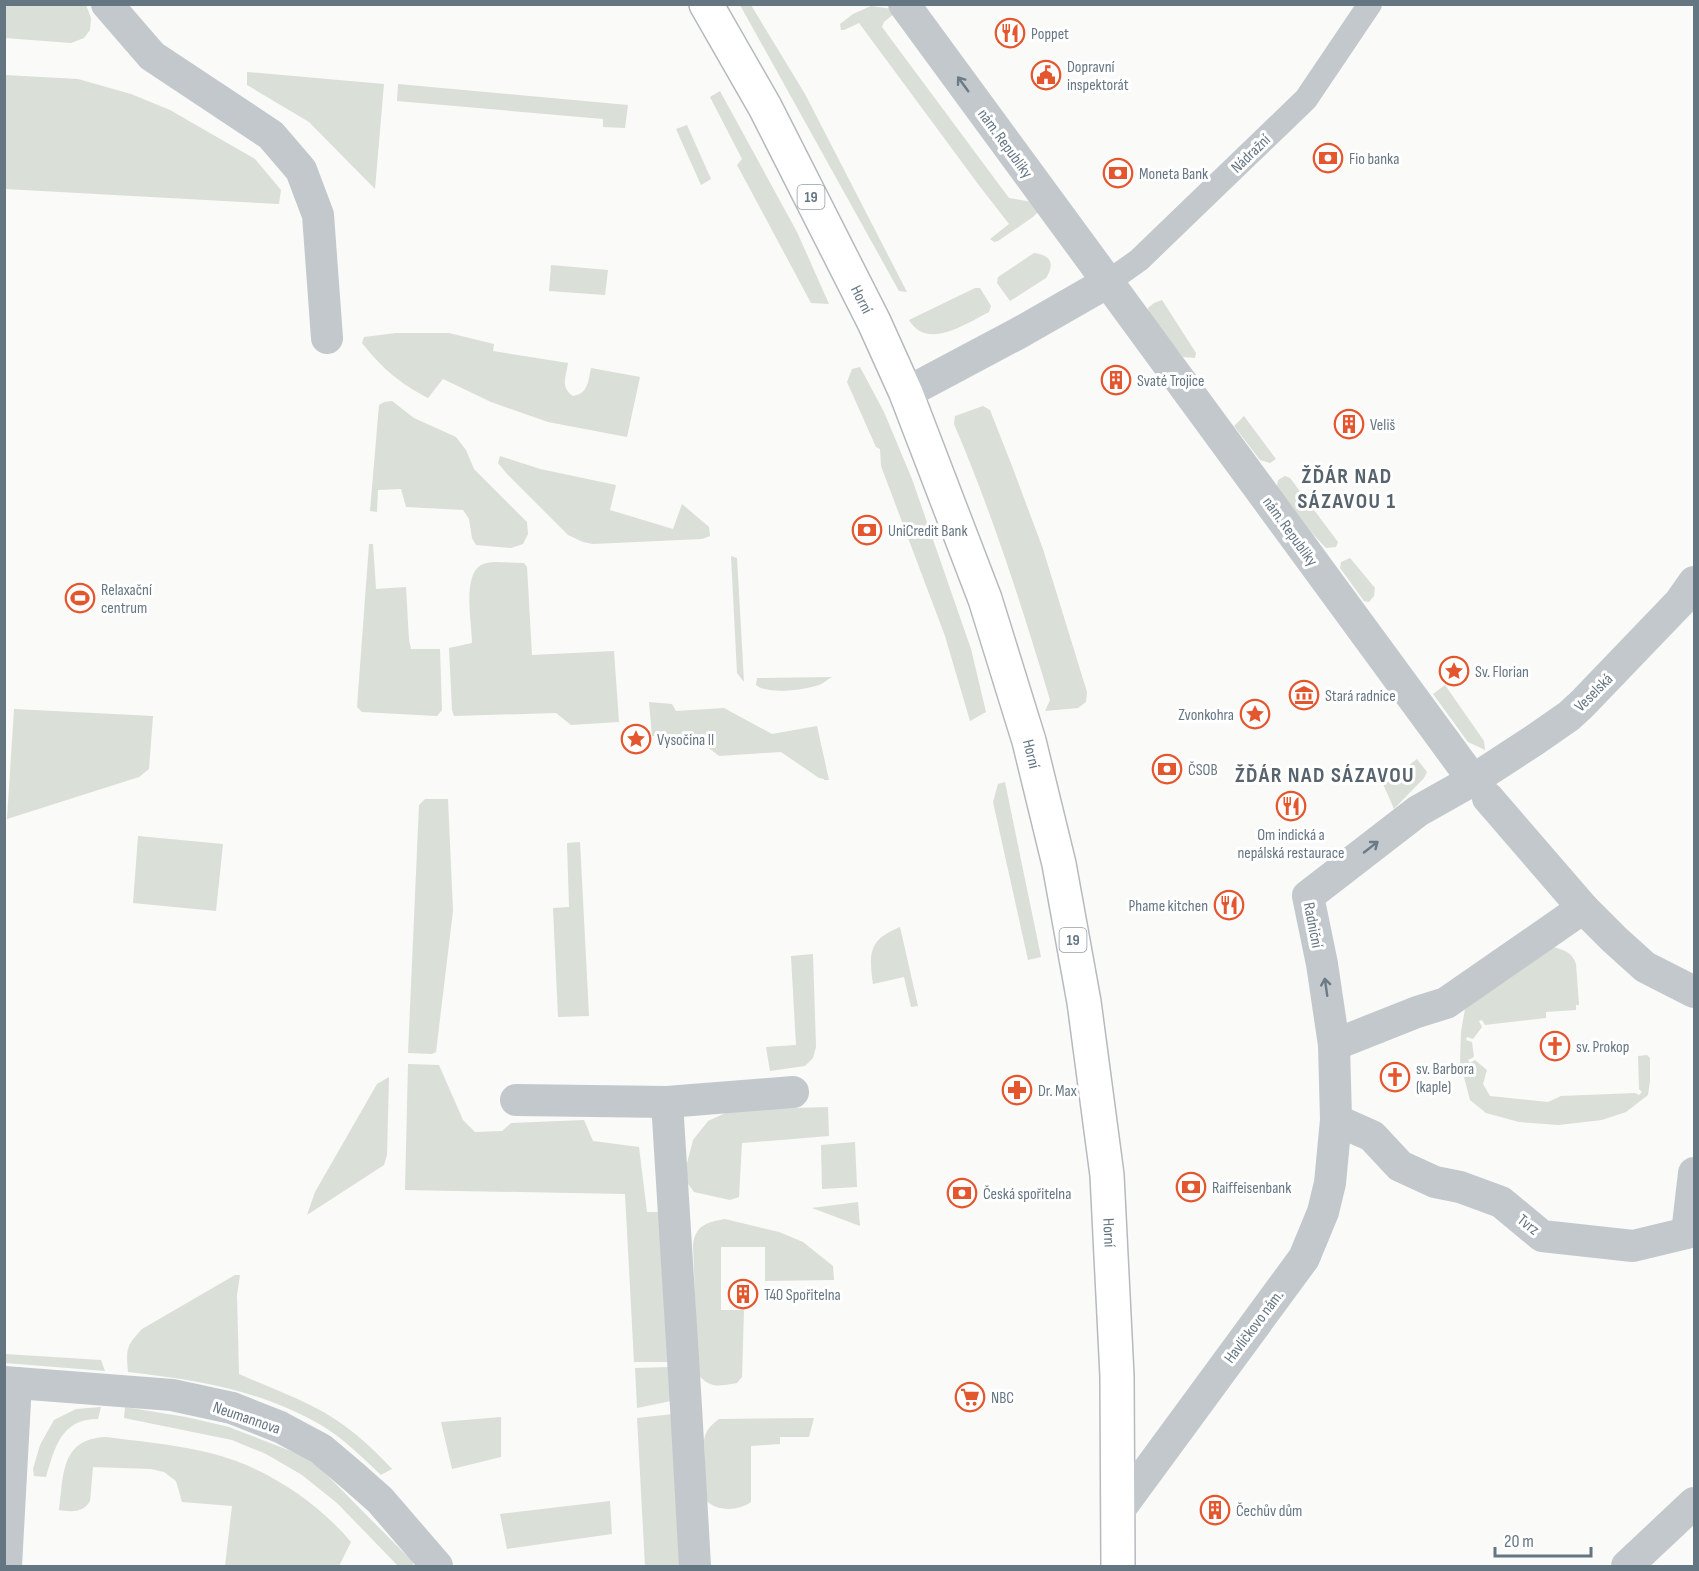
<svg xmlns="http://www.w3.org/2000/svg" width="1699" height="1571" viewBox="0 0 1699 1571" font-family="'Sofia Sans Condensed',sans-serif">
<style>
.green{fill:#dadfd7}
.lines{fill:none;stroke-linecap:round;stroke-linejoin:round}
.primary-casing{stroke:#b5babe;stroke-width:36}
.pedestrian{stroke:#c3c8cc;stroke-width:24}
.minor{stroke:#c3c8cc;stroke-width:32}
.primary{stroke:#fff;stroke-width:33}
.oneway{stroke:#6a7a87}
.labels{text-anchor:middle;stroke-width:6;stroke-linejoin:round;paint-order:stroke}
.shield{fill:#fff;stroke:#939fa8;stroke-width:1.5}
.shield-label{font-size:15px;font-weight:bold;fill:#657683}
.poi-label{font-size:16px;fill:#657683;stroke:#fff;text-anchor:start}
.street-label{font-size:16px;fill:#657683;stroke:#fff}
.district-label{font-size:22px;font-weight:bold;letter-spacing:1.5px;fill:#57646e;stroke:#fff}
</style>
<rect width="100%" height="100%" fill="#fafaf8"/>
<!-- green -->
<g class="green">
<path d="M4,5H86L91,18L90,30L84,38L71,43L5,38Z"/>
<path d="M740,5H751L805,94L907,292L899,291Z"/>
<path d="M871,6L893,9L895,13L884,22L882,27L1009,198L1033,202L1038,208L1037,213L1033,217L998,241L994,242L990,239L1009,224L981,188L859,23L844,30H841L840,24L853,14Z"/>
<path d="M247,72L384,84L375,189L309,122L247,85Z"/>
<path d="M5,75L78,79L131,94L170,110L255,159L281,190L279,204L5,189Z"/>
<path d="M398,84L628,105L625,128L603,127V119L397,101Z"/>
<path d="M720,91L797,232L829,304L811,303L737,165L742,159L710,97Z"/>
<path d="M687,125L711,179L701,185L676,129Z"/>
<path d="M1034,253C1051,255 1055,264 1046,278L1010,301L997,283L998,277Z"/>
<path d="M551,265L608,270L605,295L549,291Z"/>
<path d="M975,288H980L991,306L989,312C967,323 927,351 909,320Z"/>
<path d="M1162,300L1196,353L1195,358L1183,357L1149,314L1148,308L1154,303Z"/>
<path d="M396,333H449L494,344L493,351L568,363C566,377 560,387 573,396C589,393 588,381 591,368L640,377L627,437L548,422L491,402L443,379L428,398C399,383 382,368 362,343L364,337Z"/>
<path d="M860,367L884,412L912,479L971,649L986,712L970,721L945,636L881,466L880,449L876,447L847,382L852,369Z"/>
<path d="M392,401L414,418L456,437L466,450L474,469L527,522L528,534L523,544L511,548L476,545L472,538L469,519L463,510L406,507L401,489L378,490L377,512L370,511L379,405L384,402Z"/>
<path d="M983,406L990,410L1012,466L1043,549L1087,692L1086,702L1078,708L1045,711L1050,700C1022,606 992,513 954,424L955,416Z"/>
<path d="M1244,416L1276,459L1270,463L1260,460L1234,426Z"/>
<path d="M500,456L540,469L616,485L610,510L673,529L682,504L709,527L710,536L702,539L593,544L583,542L568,535L507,474L498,463Z"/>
<path d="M1285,476L1290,478L1338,542L1336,547L1326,548L1310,531L1277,486L1278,480Z"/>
<path d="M369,544H373L376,589L406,587L409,640L411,649H440L442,710L437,716L362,712L357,707Z"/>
<path d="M731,556L737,558L744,682L737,673Z"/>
<path d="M1350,558L1375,588L1374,596L1369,602L1364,601L1340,568L1341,562Z"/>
<path d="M495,562L524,563L527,567L532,655L614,651L619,722L571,725L556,713L454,716L452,710L449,648L472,643C472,624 462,576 481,565C485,563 491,562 495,562Z"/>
<path d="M832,677C828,679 824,683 819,685C805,690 767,695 756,685L757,678Z"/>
<path d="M1445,685L1484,741L1485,750L1468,742L1433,694Z"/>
<path d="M649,702L672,704L676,711L724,708L772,734L817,726L829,780H824V779L819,778L781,752L719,756L691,734L652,736Z"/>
<path d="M14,709L153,716L149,769L139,777L7,819Z"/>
<path d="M1417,759L1427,772L1424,778L1394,809L1383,784L1407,773L1408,766Z"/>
<path d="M1005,782L1041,957L1028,960L993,802L998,784Z"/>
<path d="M425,799H448L453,911L436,1052L432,1054L408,1053L419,805Z"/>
<path d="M138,836L223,844L216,911L133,903Z"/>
<path d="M580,842L589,1016L558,1017L553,908L569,907L567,843Z"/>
<path d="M900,927L918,1006L911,1007L904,977L873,984C869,953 868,940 900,927Z"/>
<path d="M1554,947C1564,950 1573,953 1576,964L1579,1005H1576V1010L1546,1012V1018L1485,1025L1482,1020L1479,1021L1482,1027L1473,1039L1467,1037L1466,1040L1472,1042L1474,1057L1468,1060L1470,1063L1475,1060L1487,1070L1483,1084L1490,1096L1548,1102L1561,1096L1635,1093L1639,1095L1642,1092L1639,1089L1638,1056L1647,1055L1650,1058V1081L1648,1095L1626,1112L1602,1120L1559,1125L1519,1122L1486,1113L1470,1100L1460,1062L1461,1032L1465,1009L1498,973Z"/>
<path d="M813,954L816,1047L813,1058L805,1066L770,1071L766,1047L796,1045L791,956Z"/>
<path d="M408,1064L439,1065L463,1120L475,1132L502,1131L511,1123L584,1120L593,1141L639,1147L647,1212H661L669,1362H634L625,1194L405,1190Z"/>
<path d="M389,1077L387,1155L384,1165L307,1215L315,1192L377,1084Z"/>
<path d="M828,1107L829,1136L742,1143L739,1197L730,1200L694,1192L686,1181L687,1163L693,1140L708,1121L732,1110Z"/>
<path d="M855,1142L857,1187L822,1189L821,1145Z"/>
<path d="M858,1202L860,1226L812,1208Z"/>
<path d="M725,1219L779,1232L803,1242L833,1266L834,1280L765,1281V1247H721V1310H744L742,1377L737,1383C718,1386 712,1389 698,1375L693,1245C695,1225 708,1222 725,1219Z"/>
<path d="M235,1275H240L237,1295L239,1374C263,1385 288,1394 312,1406C343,1421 369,1444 392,1469L381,1475C362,1457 343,1438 321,1425C259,1390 198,1380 128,1372C126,1349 126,1346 142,1329Z"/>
<path d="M5,1354L101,1360L105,1371L5,1363Z"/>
<path d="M670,1367L671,1401L637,1408L635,1368Z"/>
<path d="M101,1407L98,1419C61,1419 55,1447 46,1477L34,1476L33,1469L40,1445L54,1420L76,1409Z"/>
<path d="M125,1407L186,1417L229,1427L296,1453L317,1465L412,1561L414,1566H398L337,1503L302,1475L266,1454L232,1440L124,1418Z"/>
<path d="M673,1414L680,1566H645L637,1418Z"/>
<path d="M501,1417V1457L452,1469L441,1422Z"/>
<path d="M814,1418L809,1437H780V1444L751,1446V1502C739,1511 716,1512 706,1500L704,1440C706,1430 710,1426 719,1419Z"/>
<path d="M106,1437C137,1441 170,1444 201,1451C257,1462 314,1498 351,1542L339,1566H225L232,1506L182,1502L176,1481L164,1472L151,1469L93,1467L90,1501C83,1513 72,1512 59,1510C64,1475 60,1439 106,1437Z"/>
<path d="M610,1501L612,1534L507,1549L500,1514Z"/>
</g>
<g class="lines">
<!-- primary casing -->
<g class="primary-casing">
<g id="primary">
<path id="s1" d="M706,4L765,107L874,322L906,393L985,599L1029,741L1059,864L1084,1002L1107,1175L1117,1376L1118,1566"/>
</g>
</g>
<!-- pedestrian -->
<path class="pedestrian" d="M1108,282L1139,260L1306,99L1370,4"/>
<!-- minor -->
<g class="minor">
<path d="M107,4L152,56L271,135L301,170L318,215L327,338"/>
<path d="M904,4L1473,780"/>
<path d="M906,393L1017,334L1108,282"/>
<path d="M1488,798L1583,908L1614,939L1645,967L1694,992"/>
<path d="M1334,1045L1417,1012L1446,1003L1583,908"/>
<path d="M516,1100L667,1102L793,1092"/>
<path d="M667,1102L686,1407L695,1566"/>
<path d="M1336,1120L1372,1136L1400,1166L1435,1182L1460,1187L1501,1202L1542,1236L1633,1246L1687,1233L1694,1173"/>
<path d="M4,1382L172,1395L232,1408L280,1427L321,1449L354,1477L380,1500L437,1566"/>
<path d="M1119,1510L1304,1258L1323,1212L1330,1183L1336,1120L1334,1045L1322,964L1308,896L1418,811L1473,780L1533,741L1569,716L1582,704L1680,602L1694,582"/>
<path d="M6,1566L16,1383"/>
<path d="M1627,1566L1694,1503"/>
</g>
<!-- primary -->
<use href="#primary" class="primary"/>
</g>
<!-- one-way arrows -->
<defs><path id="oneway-shaft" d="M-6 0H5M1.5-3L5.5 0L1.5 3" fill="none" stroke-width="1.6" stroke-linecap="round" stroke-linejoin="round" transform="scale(1.5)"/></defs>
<g class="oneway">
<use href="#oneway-shaft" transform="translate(963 84) rotate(-126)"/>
<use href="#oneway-shaft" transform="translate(1371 847) rotate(-38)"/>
<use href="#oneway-shaft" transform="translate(1326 987) rotate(-98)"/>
</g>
<!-- icons -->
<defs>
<g id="restaurant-ring" transform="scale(1.5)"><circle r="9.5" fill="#fff" stroke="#e4572e" stroke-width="1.5"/><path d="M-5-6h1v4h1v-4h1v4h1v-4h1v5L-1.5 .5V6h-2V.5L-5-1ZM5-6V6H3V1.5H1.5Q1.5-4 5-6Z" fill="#e4572e"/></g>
<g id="civic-ring" transform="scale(1.5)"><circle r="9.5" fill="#fff" stroke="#e4572e" stroke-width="1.5"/><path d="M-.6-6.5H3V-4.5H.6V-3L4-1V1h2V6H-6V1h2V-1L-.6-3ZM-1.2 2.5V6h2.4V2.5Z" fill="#e4572e"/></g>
<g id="bank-ring" transform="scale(1.5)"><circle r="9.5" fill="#fff" stroke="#e4572e" stroke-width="1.5"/><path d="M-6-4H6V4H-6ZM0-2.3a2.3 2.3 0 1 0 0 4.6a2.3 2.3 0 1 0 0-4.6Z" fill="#e4572e"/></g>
<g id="building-ring" transform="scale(1.5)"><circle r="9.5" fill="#fff" stroke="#e4572e" stroke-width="1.5"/><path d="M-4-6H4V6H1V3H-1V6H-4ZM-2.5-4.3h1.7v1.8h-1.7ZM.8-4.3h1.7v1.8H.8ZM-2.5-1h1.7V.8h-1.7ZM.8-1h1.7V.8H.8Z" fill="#e4572e"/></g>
<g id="stadium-ring" transform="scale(1.5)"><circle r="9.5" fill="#fff" stroke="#e4572e" stroke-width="1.5"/><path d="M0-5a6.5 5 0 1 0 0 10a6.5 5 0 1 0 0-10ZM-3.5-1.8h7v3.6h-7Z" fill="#e4572e"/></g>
<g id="sight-ring" transform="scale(1.5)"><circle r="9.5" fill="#fff" stroke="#e4572e" stroke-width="1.5"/><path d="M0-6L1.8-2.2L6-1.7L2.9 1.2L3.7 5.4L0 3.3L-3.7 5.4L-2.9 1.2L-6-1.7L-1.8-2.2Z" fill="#e4572e"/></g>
<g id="museum-ring" transform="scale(1.5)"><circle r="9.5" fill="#fff" stroke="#e4572e" stroke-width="1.5"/><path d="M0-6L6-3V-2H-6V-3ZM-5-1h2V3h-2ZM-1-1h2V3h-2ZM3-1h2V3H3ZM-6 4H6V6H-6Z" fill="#e4572e"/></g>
<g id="church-ring" transform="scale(1.5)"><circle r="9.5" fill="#fff" stroke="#e4572e" stroke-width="1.5"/><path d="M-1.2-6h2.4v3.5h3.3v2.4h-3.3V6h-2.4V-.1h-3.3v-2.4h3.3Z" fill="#e4572e"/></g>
<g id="pharmacy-ring" transform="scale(1.5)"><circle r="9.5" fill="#fff" stroke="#e4572e" stroke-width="1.5"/><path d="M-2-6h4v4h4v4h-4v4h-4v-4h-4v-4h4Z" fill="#e4572e"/></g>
<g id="supermarket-ring" transform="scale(1.5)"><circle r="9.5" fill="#fff" stroke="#e4572e" stroke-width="1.5"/><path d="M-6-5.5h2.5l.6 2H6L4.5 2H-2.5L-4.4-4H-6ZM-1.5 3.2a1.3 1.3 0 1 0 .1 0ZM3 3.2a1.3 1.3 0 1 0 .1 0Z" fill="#e4572e"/></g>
</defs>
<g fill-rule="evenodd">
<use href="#restaurant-ring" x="1010" y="33"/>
<use href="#civic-ring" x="1046" y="75"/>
<use href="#bank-ring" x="1328" y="158"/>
<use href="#bank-ring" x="1118" y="173"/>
<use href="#building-ring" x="1116" y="380"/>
<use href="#building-ring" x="1349" y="424"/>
<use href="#bank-ring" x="867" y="530"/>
<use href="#stadium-ring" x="80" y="598"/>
<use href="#sight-ring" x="1454" y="671"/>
<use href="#museum-ring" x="1304" y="695"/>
<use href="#sight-ring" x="1255" y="714"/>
<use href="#sight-ring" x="636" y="739"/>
<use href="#bank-ring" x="1167" y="769"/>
<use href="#restaurant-ring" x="1291" y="806"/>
<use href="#restaurant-ring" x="1229" y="905"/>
<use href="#church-ring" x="1555" y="1046"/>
<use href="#church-ring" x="1395" y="1077"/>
<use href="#pharmacy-ring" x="1017" y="1090"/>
<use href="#bank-ring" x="1191" y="1187"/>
<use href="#bank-ring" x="962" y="1193"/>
<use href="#building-ring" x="743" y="1294"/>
<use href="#supermarket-ring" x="970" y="1397"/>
<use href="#building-ring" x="1215" y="1510"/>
</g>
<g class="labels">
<!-- shield labels -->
<g class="shield">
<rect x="797.5" y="185" width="27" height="24" rx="4.5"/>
<rect x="1059.5" y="928" width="27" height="24" rx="4.5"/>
</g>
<g class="shield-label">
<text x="811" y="202">19</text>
<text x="1073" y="945">19</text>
</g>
<!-- poi labels -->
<g class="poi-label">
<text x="1031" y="39">Poppet</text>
<text x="1067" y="72">Dopravní<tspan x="1067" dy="18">inspektorát</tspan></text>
<text x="1349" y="164">Fio banka</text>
<text x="1139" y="179">Moneta Bank</text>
<text x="1137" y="386">Svaté Trojice</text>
<text x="1370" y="430">Veliš</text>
<text x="888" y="536">UniCredit Bank</text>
<text x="101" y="595">Relaxační<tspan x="101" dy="18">centrum</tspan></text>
<text x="1475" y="677">Sv. Florian</text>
<text x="1325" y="701">Stará radnice</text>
<text x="1234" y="720" text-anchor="end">Zvonkohra</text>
<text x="657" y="745">Vysočina II</text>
<text x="1188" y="775">ČSOB</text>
<text x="1291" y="840" text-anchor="middle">Om indická a<tspan x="1291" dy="18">nepálská restaurace</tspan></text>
<text x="1208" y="911" text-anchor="end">Phame kitchen</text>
<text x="1576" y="1052">sv. Prokop</text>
<text x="1416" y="1074">sv. Barbora<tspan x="1416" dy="18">(kaple)</tspan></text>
<text x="1038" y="1096">Dr. Max</text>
<text x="1212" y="1193">Raiffeisenbank</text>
<text x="983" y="1199">Česká spořitelna</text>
<text x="764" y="1300">T40 Spořitelna</text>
<text x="991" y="1403">NBC</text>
<text x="1236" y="1516">Čechův dům</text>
</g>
<!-- street labels -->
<g class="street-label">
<text transform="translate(1006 143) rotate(54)" y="6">nám. Republiky</text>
<text transform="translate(1250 153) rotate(-44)" y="6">Nádražní</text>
<text dy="6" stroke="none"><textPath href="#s1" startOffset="334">Horní</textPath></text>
<text transform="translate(1291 531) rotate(54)" y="6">nám. Republiky</text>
<text transform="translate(1593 692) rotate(-45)" y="6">Veselská</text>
<text dy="6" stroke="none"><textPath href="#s1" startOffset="820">Horní</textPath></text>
<text transform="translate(1314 925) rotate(79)" y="6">Radniční</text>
<text transform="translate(1529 1224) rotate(38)" y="6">Tvrz</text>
<text dy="6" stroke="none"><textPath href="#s1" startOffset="1306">Horní</textPath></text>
<text transform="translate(1253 1326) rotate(-53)" y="6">Havlíčkovo nám.</text>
<text transform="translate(247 1417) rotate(19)" y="6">Neumannova</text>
</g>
<!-- district labels -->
<g class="district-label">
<text x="1347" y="483">ŽĎÁR NAD<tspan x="1347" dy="25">SÁZAVOU 1</tspan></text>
<text x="1325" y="782">ŽĎÁR NAD SÁZAVOU</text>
</g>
</g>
<!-- border -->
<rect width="1699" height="1571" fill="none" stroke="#657683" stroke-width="12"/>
<!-- scale -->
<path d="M1495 1547v9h96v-9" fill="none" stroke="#657683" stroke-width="3"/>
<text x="1504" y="1547" font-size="18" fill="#657683" stroke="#ffffff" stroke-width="4.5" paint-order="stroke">20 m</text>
</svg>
